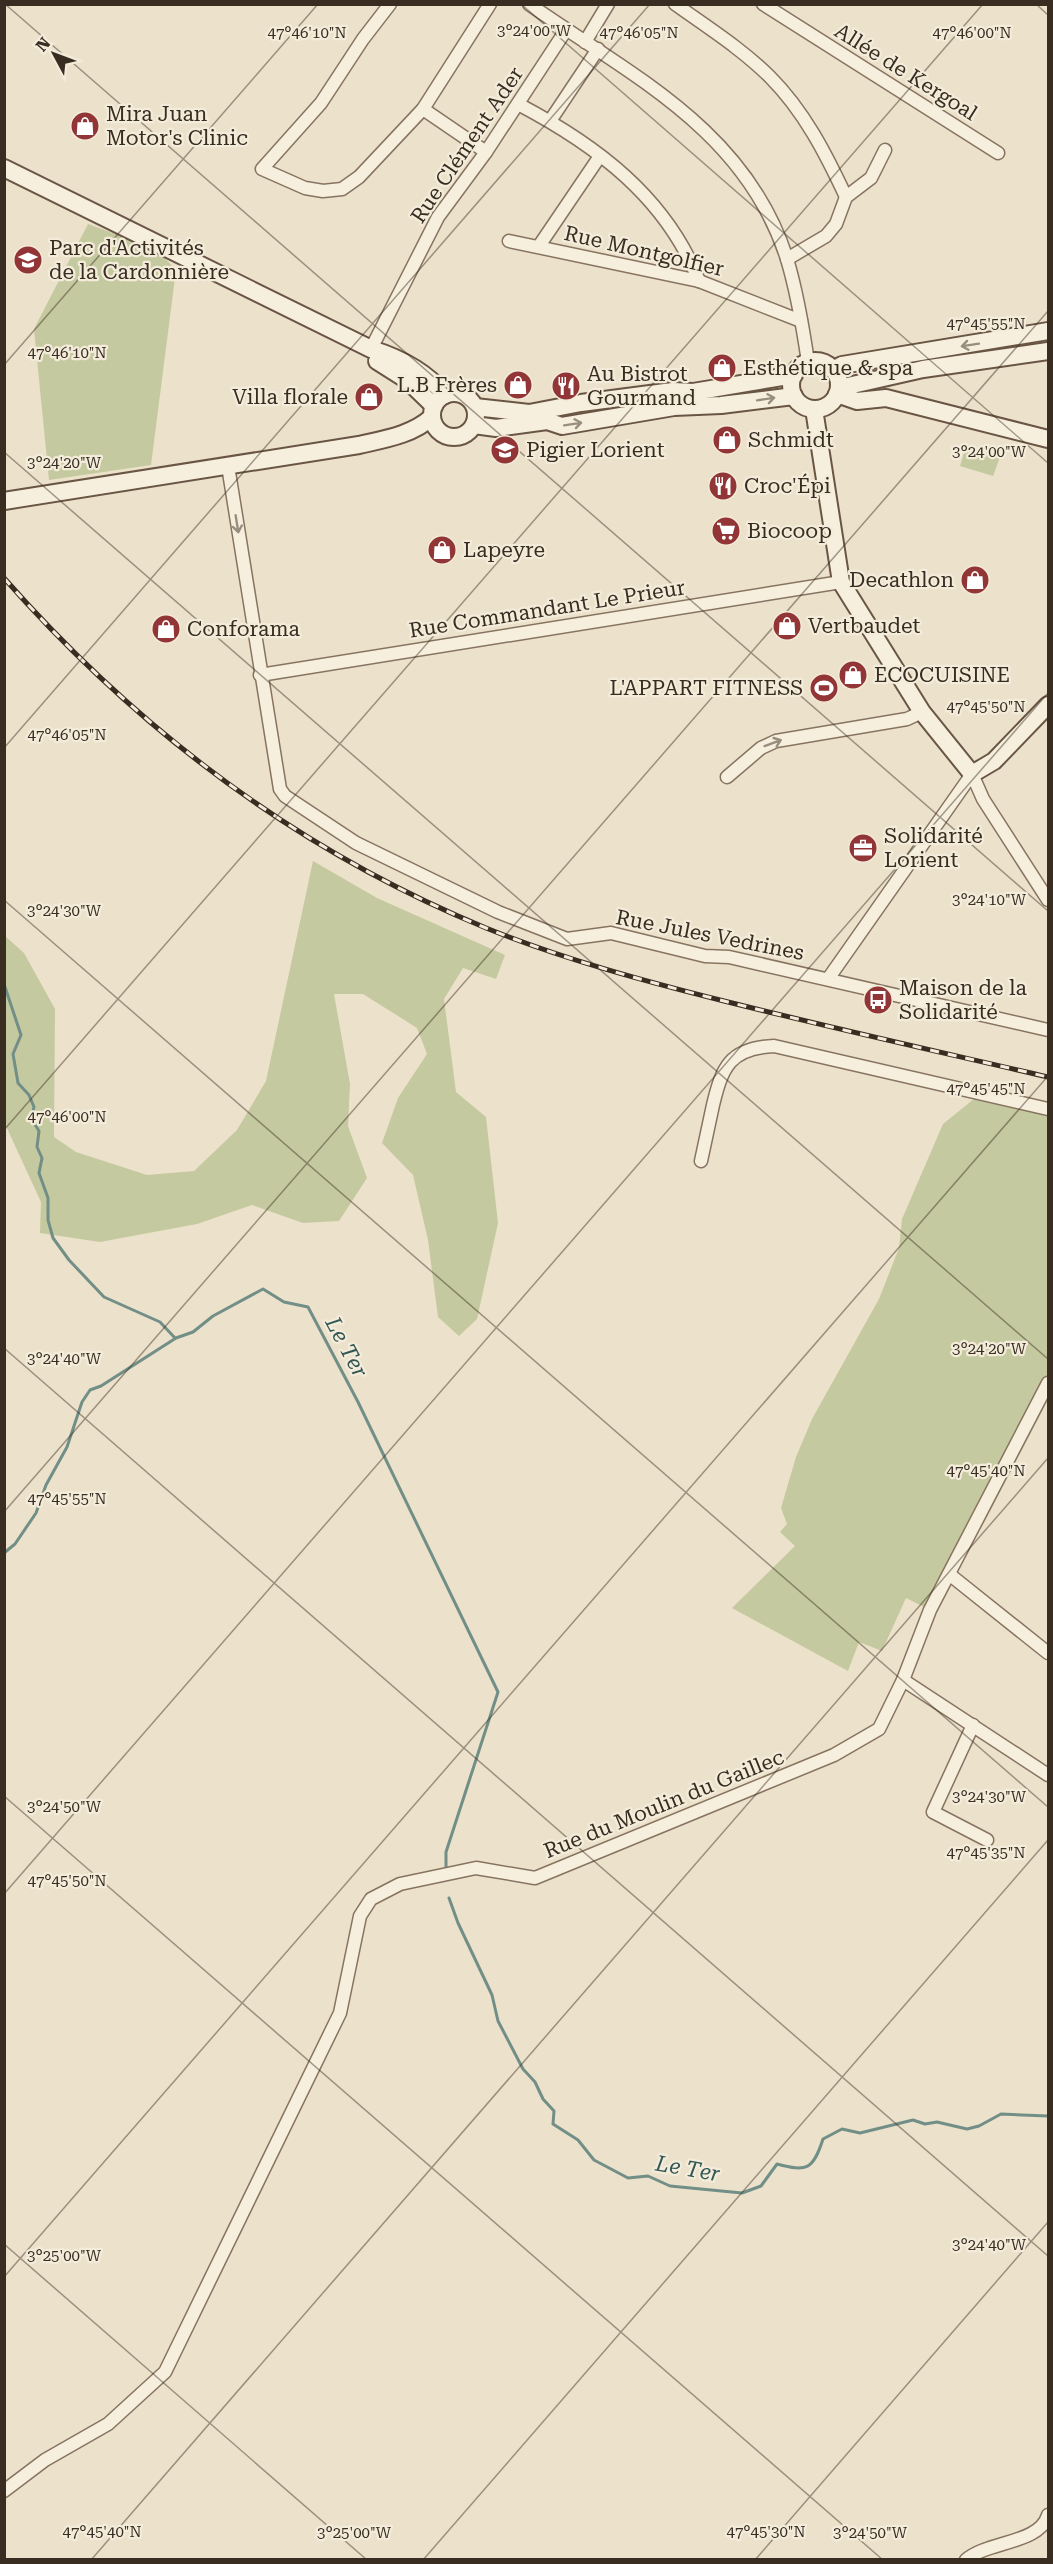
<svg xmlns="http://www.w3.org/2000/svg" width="1053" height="2564" viewBox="0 0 1053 2564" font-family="'Roboto Serif',serif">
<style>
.green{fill:#c5c99f}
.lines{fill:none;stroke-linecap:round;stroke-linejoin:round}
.stream{stroke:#728f87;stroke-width:3}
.street-casing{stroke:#877460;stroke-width:15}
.secondary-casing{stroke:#695543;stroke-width:20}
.street{stroke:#f7efdd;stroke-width:12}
.secondary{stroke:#f7efdd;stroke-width:16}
.rail-casing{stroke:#392d22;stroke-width:5}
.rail{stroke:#f4ecda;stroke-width:3;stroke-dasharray:9;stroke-linecap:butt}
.oneway{stroke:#988e80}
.ticks{fill:none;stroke:#392d22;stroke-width:1.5;stroke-opacity:0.45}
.labels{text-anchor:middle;stroke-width:4.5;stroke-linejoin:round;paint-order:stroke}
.street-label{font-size:21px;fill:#392d22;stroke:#f4ecda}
.poi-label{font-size:21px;fill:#392d22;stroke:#f4ecda;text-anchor:start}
.water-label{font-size:22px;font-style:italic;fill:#335754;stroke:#f4ecda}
.ticks-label{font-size:15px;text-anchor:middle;fill:#392d22;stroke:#f4ecda;stroke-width:4.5;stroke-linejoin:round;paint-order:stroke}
</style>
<rect width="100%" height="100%" fill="#ece1cb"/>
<!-- green -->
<g class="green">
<path d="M88,224L156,249L176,270L151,465L49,480L34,329Z"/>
<path d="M966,446L1000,457L993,476L960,466Z"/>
<path d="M313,861L377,898L505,955L496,979L463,968L444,999L456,1092L486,1117L498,1223L477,1319L459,1336L438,1317L428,1240L413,1175L382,1143L398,1098L427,1054L417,1028L363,994H334L350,1084L348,1126L367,1178L339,1221L303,1223L252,1205L197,1224L100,1242L40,1233L41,1202L5,1124V936L24,953L55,1009L54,1137L76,1152L147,1175L194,1171L237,1130L266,1081Z"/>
<path d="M980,1094L1048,1115V1400L985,1521L930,1610L906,1598L882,1651L859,1642L848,1671L732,1608L795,1546L780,1532L787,1524L781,1508L796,1457L812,1419L879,1299L899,1248L902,1219L943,1124Z"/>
</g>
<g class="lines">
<!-- stream -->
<g class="stream">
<path d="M4,984L21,1035L13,1054L18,1083L29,1095L34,1107L33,1111L37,1116L34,1123L39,1131L37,1147L42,1158L39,1173L48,1198V1220L53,1238L69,1260L104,1297L160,1322L175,1338"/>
<path d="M4,1553L15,1544L36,1513L46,1485L67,1447L82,1402L90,1390L101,1386L176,1338L193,1332L213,1316L263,1289L284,1302L308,1307L358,1402L498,1692L446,1852V1869"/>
<path d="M449,1898L458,1923L492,1995L498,2021L523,2069L535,2082L543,2099L554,2111L553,2124L578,2140L594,2160L628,2178L648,2176L670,2186L742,2193L761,2186L777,2164C807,2172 813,2170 823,2139L842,2129L860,2133L913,2120L925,2124L937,2122L967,2129L979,2126L1001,2114L1048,2116"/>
</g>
<!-- street casing -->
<g class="street-casing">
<g id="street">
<path d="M390,4L363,39L321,103L262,169L305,188L323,191L342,189L359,177L423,109L490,4"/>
<path d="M529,4C632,76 746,130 787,259C797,292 803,328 808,362"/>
<path d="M675,4C707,27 742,49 770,77C804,111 826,154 846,197"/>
<path d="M763,4L998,153"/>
<path d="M585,42L608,4"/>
<path d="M518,104C596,145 666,197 699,281"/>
<path d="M423,109L486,152"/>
<path d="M550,121L598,49"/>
<path d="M509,241L699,281L801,321"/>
<path d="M539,246L600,156"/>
<path d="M787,259L826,236L836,224L846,197L871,178L885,150"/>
<path d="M371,349L438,217L486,152L566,30"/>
<path d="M228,466L280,789L285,796L356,843L498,912L567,939L611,933L705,956L729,957L1048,1030"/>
<path d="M260,675L841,582"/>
<path d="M972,774L983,799L1048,900"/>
<path d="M727,777L761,748L776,741L907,719L922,712"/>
<path d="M828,979L972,774"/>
<path d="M701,1161C705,1142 709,1124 713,1105C722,1067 730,1048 774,1046L1048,1109"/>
<path d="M949,1574L1048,1653"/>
<path d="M903,1680L1048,1775"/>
<path d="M973,1725L933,1812L987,1840"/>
<path d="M4,2491L45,2460L108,2424L165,2372L340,2013L360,1916L371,1899L400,1884L476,1868L535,1878L834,1755L879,1729L903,1680L930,1610L1048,1383"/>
<path d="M966,2560C987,2541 1040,2544 1048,2515"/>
</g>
</g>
<!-- secondary casing -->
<g class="secondary-casing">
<g id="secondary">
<path d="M4,168L371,349C400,358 426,371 445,395"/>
<path d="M377,361L407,380L434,406"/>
<circle cx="815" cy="385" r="24"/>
<path d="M833,370L842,365L1048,331"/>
<path d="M839,388L923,369L1048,351"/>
<circle cx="454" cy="415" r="22"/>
<path d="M837,394L857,401L886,398L1048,439"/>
<path d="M475,407L529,413L581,403L673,391L693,392L794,375"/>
<path d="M814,409L841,582L922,712L972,774L994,761L1048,705"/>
<path d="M474,425L496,428L547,421L562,426L674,407L721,405L794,396"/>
<path d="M4,501L359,445C385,439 412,435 432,417"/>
</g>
</g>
<!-- street -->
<use href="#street" class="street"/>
<!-- secondary -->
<use href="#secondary" class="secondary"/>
<!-- rail casing -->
<g class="rail-casing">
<path id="rail" d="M4,578C138,730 299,851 486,928C563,959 644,981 724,1001C832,1028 940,1052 1048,1077"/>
</g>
<!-- rail -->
<use href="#rail" class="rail"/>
</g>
<!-- one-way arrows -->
<defs><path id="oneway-shaft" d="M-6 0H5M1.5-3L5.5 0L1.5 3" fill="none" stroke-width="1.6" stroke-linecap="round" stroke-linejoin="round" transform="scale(1.5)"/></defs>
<g class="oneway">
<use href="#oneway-shaft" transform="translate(970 345) rotate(171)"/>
<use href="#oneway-shaft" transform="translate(766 399) rotate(-9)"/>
<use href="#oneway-shaft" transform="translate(573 424) rotate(-9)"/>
<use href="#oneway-shaft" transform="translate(237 524) rotate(81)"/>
<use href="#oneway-shaft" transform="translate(773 743) rotate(-20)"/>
</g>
<!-- ticks -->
<path class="ticks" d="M5,4L1048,911M521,4L1048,463M1036,4L1048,15M4,365L318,4M4,452L1048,1359M4,748L650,4M4,900L1048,1807M4,1130L983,4M4,1348L1048,2256M4,1512L1048,311M4,1796L883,2560M4,1894L1048,693M4,2244L367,2560M4,2277L1048,1076M91,2560L1048,1458M423,2560L1048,1840M755,2560L1048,2222"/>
<!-- icons -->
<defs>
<g id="shop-disc" transform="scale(1.5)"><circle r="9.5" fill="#913537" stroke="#f4ecda"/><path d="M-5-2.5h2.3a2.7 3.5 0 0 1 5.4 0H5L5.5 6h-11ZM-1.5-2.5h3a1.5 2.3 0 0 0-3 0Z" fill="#fff"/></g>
<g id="university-disc" transform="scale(1.5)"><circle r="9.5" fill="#913537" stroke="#f4ecda"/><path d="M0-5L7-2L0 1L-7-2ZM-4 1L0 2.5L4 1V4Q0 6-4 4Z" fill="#fff"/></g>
<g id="restaurant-disc" transform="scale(1.5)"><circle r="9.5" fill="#913537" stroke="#f4ecda"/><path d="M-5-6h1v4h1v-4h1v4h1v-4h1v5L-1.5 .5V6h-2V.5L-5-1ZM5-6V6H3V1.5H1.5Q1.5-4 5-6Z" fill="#fff"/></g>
<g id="supermarket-disc" transform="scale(1.5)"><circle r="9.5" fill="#913537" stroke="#f4ecda"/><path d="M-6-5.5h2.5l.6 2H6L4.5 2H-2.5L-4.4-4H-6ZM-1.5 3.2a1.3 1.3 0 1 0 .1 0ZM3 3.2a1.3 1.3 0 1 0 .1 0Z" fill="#fff"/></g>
<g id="stadium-disc" transform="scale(1.5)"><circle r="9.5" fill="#913537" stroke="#f4ecda"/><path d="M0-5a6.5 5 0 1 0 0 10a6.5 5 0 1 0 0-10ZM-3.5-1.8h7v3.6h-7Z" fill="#fff"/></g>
<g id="office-disc" transform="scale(1.5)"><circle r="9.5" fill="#913537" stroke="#f4ecda"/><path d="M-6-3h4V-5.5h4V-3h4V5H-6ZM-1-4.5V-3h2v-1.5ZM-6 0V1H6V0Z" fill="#fff"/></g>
<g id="bus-disc" transform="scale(1.5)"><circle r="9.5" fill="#913537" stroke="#f4ecda"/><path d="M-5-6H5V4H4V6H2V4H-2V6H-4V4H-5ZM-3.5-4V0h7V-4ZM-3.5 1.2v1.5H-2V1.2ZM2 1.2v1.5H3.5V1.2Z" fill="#fff"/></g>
</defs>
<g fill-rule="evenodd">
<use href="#shop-disc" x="85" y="126"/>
<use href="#university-disc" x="28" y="260"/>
<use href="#shop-disc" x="722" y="368"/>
<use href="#shop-disc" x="518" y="385"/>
<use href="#restaurant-disc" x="566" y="386"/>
<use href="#shop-disc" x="369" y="397"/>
<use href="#shop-disc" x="727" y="440"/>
<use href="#university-disc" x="505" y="450"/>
<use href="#restaurant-disc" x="723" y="486"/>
<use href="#supermarket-disc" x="726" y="531"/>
<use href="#shop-disc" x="442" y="550"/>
<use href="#shop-disc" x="975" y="580"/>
<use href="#shop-disc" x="787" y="626"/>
<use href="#shop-disc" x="166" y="629"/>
<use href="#shop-disc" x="853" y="675"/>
<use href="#stadium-disc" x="824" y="688"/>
<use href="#office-disc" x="863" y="848"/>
<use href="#bus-disc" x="878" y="1000"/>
</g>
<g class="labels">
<!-- street labels -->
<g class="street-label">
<text transform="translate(906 72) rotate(32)" y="7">Allée de Kergoal</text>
<text transform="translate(467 145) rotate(-56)" y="7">Rue Clément Ader</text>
<text transform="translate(644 251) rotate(13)" y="7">Rue Montgolfier</text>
<text transform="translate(547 609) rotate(-9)" y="7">Rue Commandant Le Prieur</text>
<text transform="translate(710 935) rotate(11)" y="7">Rue Jules Vedrines</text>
<text transform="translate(664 1804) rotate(-22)" y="7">Rue du Moulin du Gaillec</text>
</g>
<!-- poi labels -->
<g class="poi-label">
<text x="106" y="121">Mira Juan<tspan x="106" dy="24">Motor's Clinic</tspan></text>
<text x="49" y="255">Parc d'Activités<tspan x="49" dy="24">de la Cardonnière</tspan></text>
<text x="743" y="375">Esthétique &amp; spa</text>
<text x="587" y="381">Au Bistrot<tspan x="587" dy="24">Gourmand</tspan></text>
<text x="497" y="392" text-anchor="end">L.B Frères</text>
<text x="348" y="404" text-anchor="end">Villa florale</text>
<text x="748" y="447">Schmidt</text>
<text x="526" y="457">Pigier Lorient</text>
<text x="744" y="493">Croc'Épi</text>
<text x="747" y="538">Biocoop</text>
<text x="463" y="557">Lapeyre</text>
<text x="954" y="587" text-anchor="end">Decathlon</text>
<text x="808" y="633">Vertbaudet</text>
<text x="187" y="636">Conforama</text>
<text x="874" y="682">ECOCUISINE</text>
<text x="803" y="695" text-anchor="end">L'APPART FITNESS</text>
<text x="884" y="843">Solidarité<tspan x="884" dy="24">Lorient</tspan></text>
<text x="899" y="995">Maison de la<tspan x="899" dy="24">Solidarité</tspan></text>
</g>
<!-- water labels -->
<g class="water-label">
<text transform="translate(347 1347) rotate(62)" y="8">Le Ter</text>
<text transform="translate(688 2168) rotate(10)" y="8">Le Ter</text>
</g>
</g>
<g class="ticks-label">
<text x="534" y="36">3°24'00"W</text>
<text x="307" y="38">47°46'10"N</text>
<text x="639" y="38">47°46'05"N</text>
<text x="972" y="38">47°46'00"N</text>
<text x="986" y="329">47°45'55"N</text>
<text x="67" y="358">47°46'10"N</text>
<text x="989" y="457">3°24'00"W</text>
<text x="64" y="468">3°24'20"W</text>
<text x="986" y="712">47°45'50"N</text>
<text x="67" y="740">47°46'05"N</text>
<text x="989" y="905">3°24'10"W</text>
<text x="64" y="916">3°24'30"W</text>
<text x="986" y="1094">47°45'45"N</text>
<text x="67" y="1122">47°46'00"N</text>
<text x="989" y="1354">3°24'20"W</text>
<text x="64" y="1364">3°24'40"W</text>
<text x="986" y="1476">47°45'40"N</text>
<text x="67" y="1504">47°45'55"N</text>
<text x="989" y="1802">3°24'30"W</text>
<text x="64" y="1812">3°24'50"W</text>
<text x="986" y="1858">47°45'35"N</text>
<text x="67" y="1886">47°45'50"N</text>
<text x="989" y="2250">3°24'40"W</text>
<text x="64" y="2261">3°25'00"W</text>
<text x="102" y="2537">47°45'40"N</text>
<text x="766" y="2537">47°45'30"N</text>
<text x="354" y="2538">3°25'00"W</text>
<text x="870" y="2538">3°24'50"W</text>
</g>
<!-- border -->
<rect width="1053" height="2564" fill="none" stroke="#392d22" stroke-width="12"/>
<!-- north arrow -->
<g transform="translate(54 54) rotate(311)" stroke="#f4ecda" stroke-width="4.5" paint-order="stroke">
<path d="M0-4.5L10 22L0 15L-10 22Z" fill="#392d22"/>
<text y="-9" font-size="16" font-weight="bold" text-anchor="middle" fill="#392d22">N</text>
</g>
</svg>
